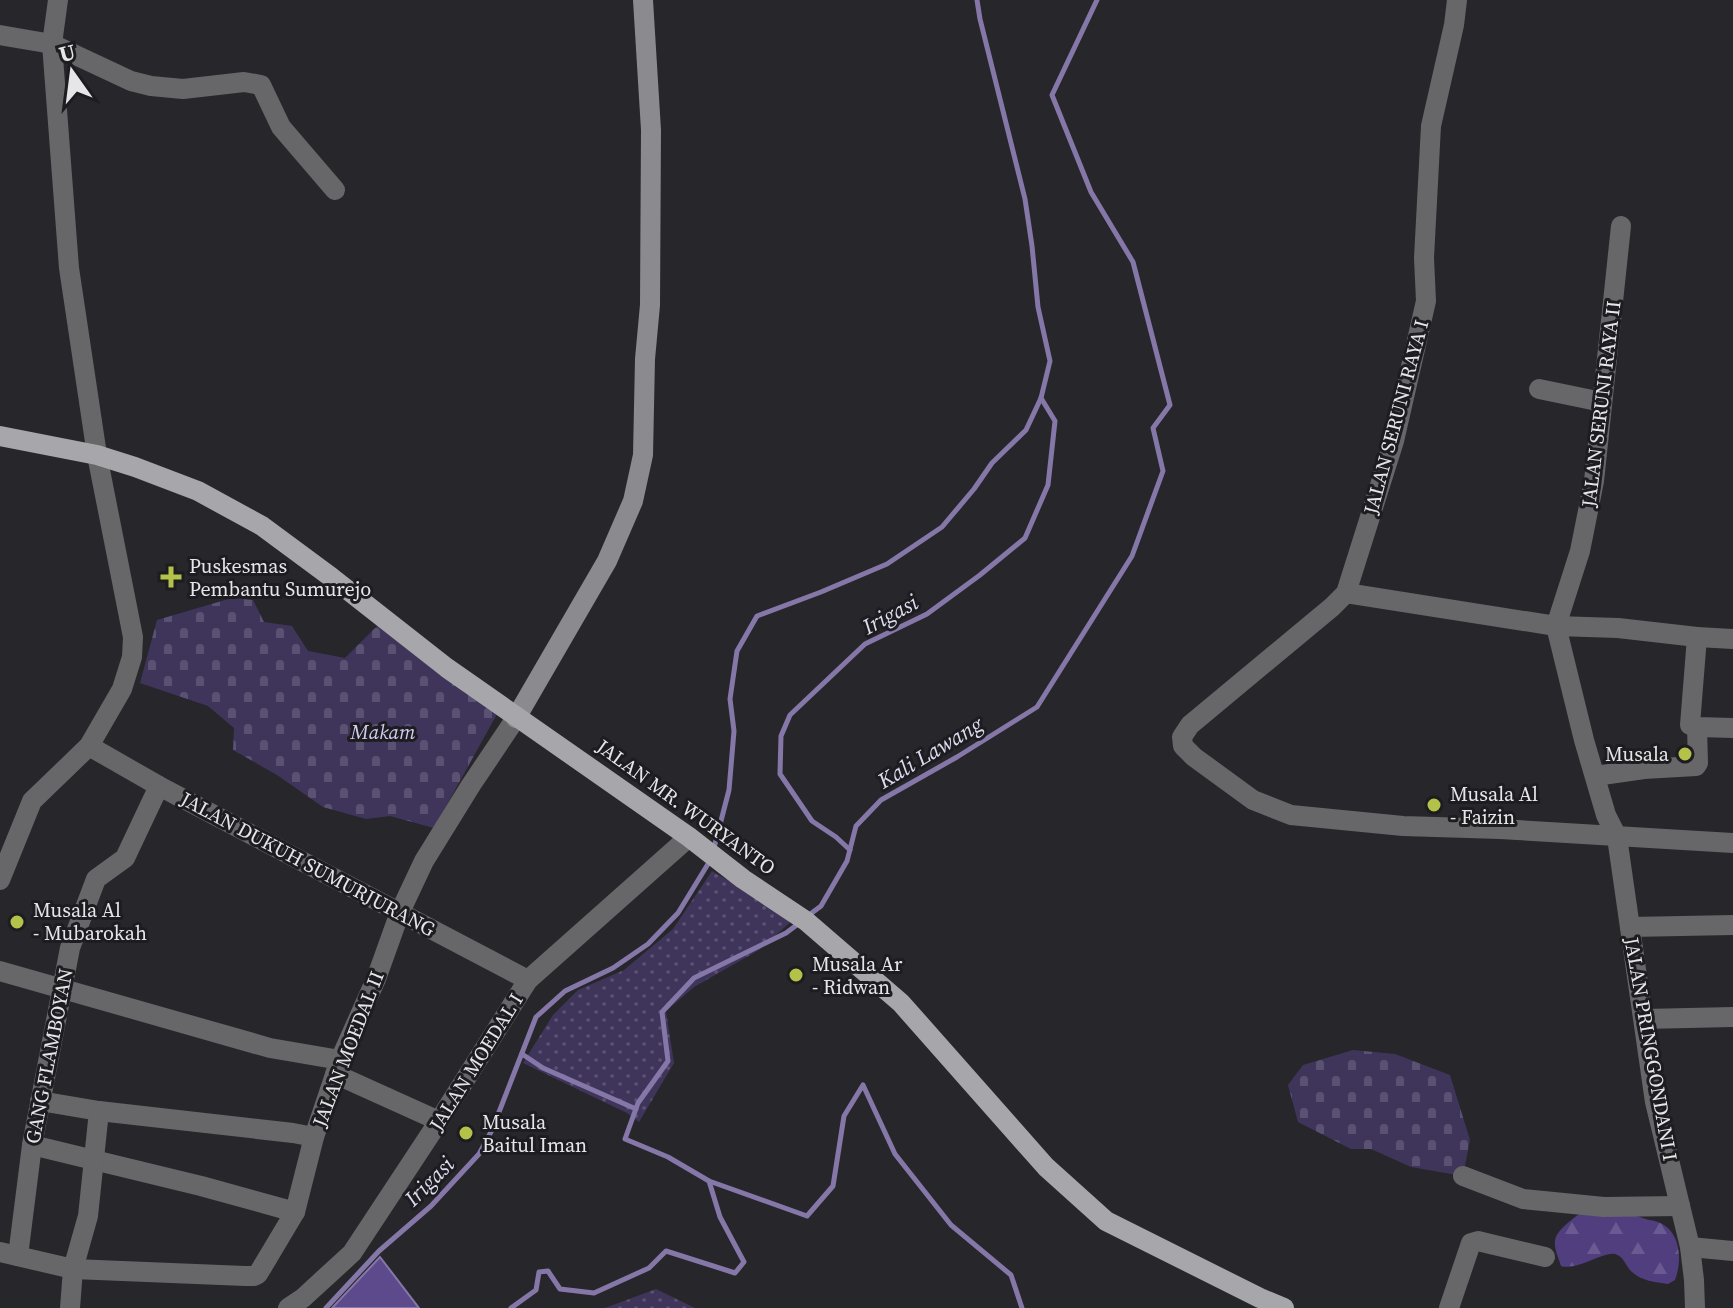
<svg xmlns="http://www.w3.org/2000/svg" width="1733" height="1308" viewBox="0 0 1733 1308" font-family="'Source Serif 4',serif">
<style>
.grass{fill:url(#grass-dots)}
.forest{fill:url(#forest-firs)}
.cemetery{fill:url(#cemetery-stones)}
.water{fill:#5c4a8c;stroke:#8578a8;stroke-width:2}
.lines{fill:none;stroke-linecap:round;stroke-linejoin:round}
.stream{stroke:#8578a8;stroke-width:5}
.street{stroke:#676669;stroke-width:20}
.secondary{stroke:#8b8a8e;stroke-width:20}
.primary{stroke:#a7a6ab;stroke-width:20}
.poi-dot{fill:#b5c249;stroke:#1d1d21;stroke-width:3}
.labels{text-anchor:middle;stroke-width:6;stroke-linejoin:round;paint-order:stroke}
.street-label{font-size:20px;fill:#e6e5e8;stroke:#1d1d21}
.poi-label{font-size:20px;fill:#e6e5e8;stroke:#1d1d21;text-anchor:start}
.park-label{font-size:20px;font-style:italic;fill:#d3cbf2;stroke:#1d1d21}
.water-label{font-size:22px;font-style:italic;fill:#dfdbef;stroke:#1d1d21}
</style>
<defs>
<pattern id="grass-dots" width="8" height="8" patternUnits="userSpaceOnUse" patternTransform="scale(2)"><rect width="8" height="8" fill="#3f355b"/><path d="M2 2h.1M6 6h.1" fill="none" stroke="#5b5273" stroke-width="1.8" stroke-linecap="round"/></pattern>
<pattern id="forest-firs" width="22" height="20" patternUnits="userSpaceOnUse" patternTransform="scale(2)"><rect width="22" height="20" fill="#513e7f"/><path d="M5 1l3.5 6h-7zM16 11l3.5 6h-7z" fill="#6a5a91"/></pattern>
<pattern id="cemetery-stones" width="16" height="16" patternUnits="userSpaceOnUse" patternTransform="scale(2)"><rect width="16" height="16" fill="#3f355b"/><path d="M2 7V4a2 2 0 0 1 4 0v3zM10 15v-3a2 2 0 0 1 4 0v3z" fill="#5b5273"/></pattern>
</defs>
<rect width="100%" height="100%" fill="#27262b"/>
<!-- grass -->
<g class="grass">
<path d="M712,871L794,919L759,950L694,987L666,1011L674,1063L639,1122L627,1113L523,1063L553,1015L578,990L624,970L673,929Z"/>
<path d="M656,1289L695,1308H605Z"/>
</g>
<!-- forest -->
<path class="forest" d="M1596,1203L1649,1220C1679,1223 1684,1256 1675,1280L1668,1284C1655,1282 1642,1281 1632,1272C1626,1267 1624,1256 1615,1254C1602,1252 1577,1271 1561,1266C1559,1259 1554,1249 1555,1241C1555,1229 1586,1209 1596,1203Z"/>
<!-- cemetery -->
<g class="cemetery">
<path d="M232,598L253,600L264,622L292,626L308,651L345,658L378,625L497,714L434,828L390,816L366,819L323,807L277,775L233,750L234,728L208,706L140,683L157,620Z"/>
<path d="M1353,1050L1395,1054L1450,1075L1470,1140L1463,1176L1411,1167L1371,1149H1351L1298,1122L1288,1085L1303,1065Z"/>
</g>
<!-- water -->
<path class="water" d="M380,1257L419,1308H332Z"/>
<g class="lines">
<!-- stream -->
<g class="stream">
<path d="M715,844L729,790L734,731L730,699L737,651L757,616L821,592L887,564L942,527L974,489L992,463L1026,430L1041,398L1050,361L1038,307L1032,246L1025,199L980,19L977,0"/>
<path d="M850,850L836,837L812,821L780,774L781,736L790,715L865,644L927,614L980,575L1025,538L1048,485L1055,421L1041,398"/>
<path d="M809,915L821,906L847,861L856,826L881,800L957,757L1037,707L1132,556L1163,471L1153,428L1170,405L1133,262L1091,192L1052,95L1097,0"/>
<path d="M522,1054L543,1068L636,1109"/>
<path d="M709,1181L807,1216L833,1186L844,1116L863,1085L895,1154L951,1225L1011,1275L1022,1308"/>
<path d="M326,1308L379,1251L431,1206L479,1154L492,1130L536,1017L565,991L613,968L648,944L678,913L708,864"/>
<path d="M511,1308L536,1290L539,1272L548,1271L560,1289L594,1293L649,1268L666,1251L735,1273L744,1262L720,1217L709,1181L668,1157L625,1139L638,1103L668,1061L662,1012L694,978L786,933L798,924"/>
</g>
<!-- street -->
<g class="street">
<path d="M1457,0L1454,25L1431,126L1424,258L1426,301L1394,441L1346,593L1332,607L1190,725L1182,737L1183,746L1194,757L1253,800L1291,815L1403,826L1500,829L1733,843"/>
<path d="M0,35L52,44L131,81L151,86L183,89L244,82L261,85L281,127L335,190"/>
<path d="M1621,226L1594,481L1580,551L1556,626L1584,740L1606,815L1617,837L1655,1102L1690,1247L1694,1280L1695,1308"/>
<path d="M1539,389L1602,402"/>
<path d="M1346,593L1556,626L1618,628L1697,637L1690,725L1697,727L1733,728"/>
<path d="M1697,637L1733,639"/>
<path d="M89,746L159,786L528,980"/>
<path d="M1595,776L1644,769L1696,766L1698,763L1697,727"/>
<path d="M0,880L32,801L89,746L122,689L132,657L133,637L97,455L69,268L52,44L58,0"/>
<path d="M1630,927L1733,925"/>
<path d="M0,971L270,1048L340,1060"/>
<path d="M1644,1019L1733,1017"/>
<path d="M335,1074L439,1121"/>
<path d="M40,1101L99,1111L293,1133L314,1137"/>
<path d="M32,1145L201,1186L295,1212"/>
<path d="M1463,1176L1523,1199L1604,1207L1680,1206"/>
<path d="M1690,1247L1733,1251"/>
<path d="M0,1252L73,1269L245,1276H254L258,1274L295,1212L314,1137L340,1060L376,979L400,912L424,861L471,785L516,718"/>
<path d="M18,1256L32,1145L70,948L96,879L125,858L159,786"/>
<path d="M70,1308L73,1269L88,1216L99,1111"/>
<path d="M288,1308L303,1298L352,1253L439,1121L528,980L689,837"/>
<path d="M1449,1308L1471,1243L1478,1241L1486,1243L1545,1257"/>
</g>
<!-- secondary -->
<path class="secondary" d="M516,718L607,561L633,501L643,455L645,359L650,305L651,130L643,0"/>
<!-- primary -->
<path class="primary" d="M0,436L97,455L135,467L198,491L262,526L331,577L447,668L689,837L743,879L806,921L901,1003L1046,1167L1106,1221L1260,1298L1284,1308"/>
</g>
<!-- markers -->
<g class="poi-dot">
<path d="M167 565h8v8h8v8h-8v8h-8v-8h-8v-8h8z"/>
<circle cx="1685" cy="754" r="8"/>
<circle cx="1434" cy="805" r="8"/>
<circle cx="17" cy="922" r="8"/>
<circle cx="796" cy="975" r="8"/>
<circle cx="466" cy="1133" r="8"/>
</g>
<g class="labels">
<!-- street labels -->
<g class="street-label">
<text transform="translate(1601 404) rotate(-83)" y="7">JALAN SERUNI RAYA II</text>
<text transform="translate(1396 417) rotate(-75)" y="7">JALAN SERUNI RAYA I</text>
<text transform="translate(686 807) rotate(36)" y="7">JALAN MR. WURYANTO</text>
<text transform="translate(308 864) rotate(28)" y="7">JALAN DUKUH SUMURJURANG</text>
<text transform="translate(348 1049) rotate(-69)" y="7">JALAN MOEDAL II</text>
<text transform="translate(1651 1049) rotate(80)" y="7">JALAN PRINGGONDANI I</text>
<text transform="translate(49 1056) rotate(-79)" y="7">GANG FLAMBOYAN</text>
<text transform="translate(476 1062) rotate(-58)" y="7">JALAN MOEDAL I</text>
</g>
<!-- poi labels -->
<g class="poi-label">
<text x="189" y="573">Puskesmas<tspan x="189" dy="23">Pembantu Sumurejo</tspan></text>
<text x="1669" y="761" text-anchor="end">Musala</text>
<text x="1450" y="801">Musala Al<tspan x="1450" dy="23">- Faizin</tspan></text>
<text x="33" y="917">Musala Al<tspan x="33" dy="23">- Mubarokah</tspan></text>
<text x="812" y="971">Musala Ar<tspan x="812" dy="23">- Ridwan</tspan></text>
<text x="482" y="1129">Musala<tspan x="482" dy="23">Baitul Iman</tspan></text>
</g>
<!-- park labels -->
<g class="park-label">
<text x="383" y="739">Makam</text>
</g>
<!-- water labels -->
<g class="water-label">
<text transform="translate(890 614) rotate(-28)" y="8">Irigasi</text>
<text transform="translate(930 752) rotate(-31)" y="8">Kali Lawang</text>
<text transform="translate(429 1181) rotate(-45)" y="8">Irigasi</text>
</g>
</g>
<!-- north arrow -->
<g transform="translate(72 72) rotate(346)" stroke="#1d1d21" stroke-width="6" paint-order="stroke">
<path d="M0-6L14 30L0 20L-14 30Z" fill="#e6e5e8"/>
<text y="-12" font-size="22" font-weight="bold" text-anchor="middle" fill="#e6e5e8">U</text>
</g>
</svg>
